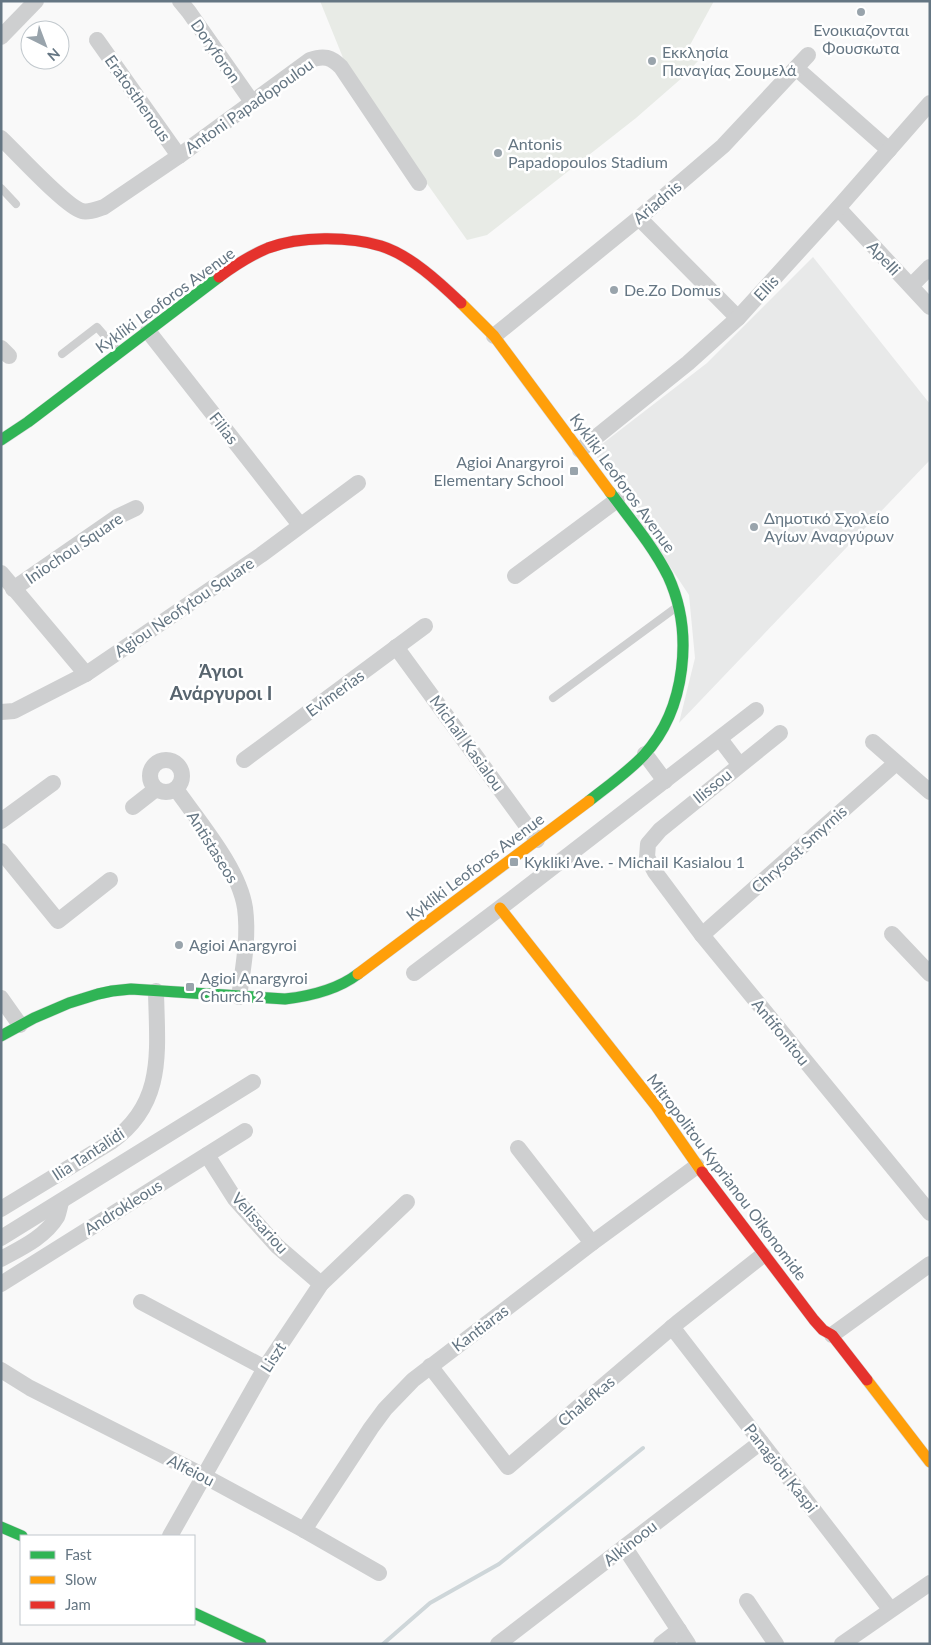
<svg xmlns="http://www.w3.org/2000/svg" width="931" height="1645" viewBox="0 0 931 1645" font-family="Lato,sans-serif">
<style>
.built{fill:#e8e9e9}
.green{fill:#e8ebe6}
.lines{fill:none;stroke-linecap:round;stroke-linejoin:round}
.stream{stroke:#ced6d9;stroke-width:4}
.fast-casing{stroke:#d5d6d7;stroke-width:12}
.slow-casing{stroke:#d5d6d7;stroke-width:12}
.jam-casing{stroke:#d5d6d7;stroke-width:12}
.lane{stroke:#cecfd0;stroke-width:8}
.street{stroke:#cecfd0;stroke-width:16}
.fast{stroke:#30b455;stroke-width:11}
.slow{stroke:#ff9f0a;stroke-width:11}
.jam{stroke:#e5322d;stroke-width:11}
.poi-dot{fill:#99a4ac;stroke:#fff;stroke-width:2}
.labels{text-anchor:middle;stroke-width:5;stroke-linejoin:round;paint-order:stroke}
.poi-label{font-size:16px;fill:#657683;stroke:#fff;text-anchor:start}
.street-label{font-size:16px;fill:#657683;stroke:#fff}
.quarter-label{font-size:19px;font-weight:bold;fill:#57646e;stroke:#fff}
</style>
<rect width="100%" height="100%" fill="#f9f9f9"/>
<!-- built -->
<path class="built" d="M813,257L930,404V460L679,723L695,658L689,595L593,451L707,363Z"/>
<!-- green -->
<path class="green" d="M320,1H714L690,45L697,50L693,57L698,61L683,77L636,118L487,235L467,240L350,75Z"/>
<g class="lines">
<!-- stream -->
<path class="stream" d="M383,1644L430,1603L499,1564L643,1448"/>
<!-- fast casing -->
<g class="fast-casing">
<g id="fast">
<path d="M1,440L28,422L219,277"/>
<path d="M589,801C608,786 628,772 644,755C686,709 694,632 668,576C653,546 630,519 610,492"/>
<path d="M1,1036L34,1018L69,1003L98,994L112,991L131,989L285,999C311,996 337,990 358,974"/>
<path d="M1,1527L22,1536"/>
<path d="M194,1613L261,1644"/>
</g>
</g>
<!-- slow casing -->
<g class="slow-casing">
<g id="slow">
<path d="M461,303L494,336L610,492"/>
<path d="M500,908L656,1106L702,1172"/>
<path d="M358,974L589,801"/>
<path d="M867,1380L930,1462"/>
</g>
</g>
<!-- jam casing -->
<g class="jam-casing">
<g id="jam">
<path d="M219,277C234,266 251,255 268,248C300,236 349,236 381,246C410,255 439,282 461,303"/>
<path d="M702,1172L814,1320L823,1330L832,1335L867,1380"/>
</g>
</g>
<!-- lane -->
<g class="lane">
<path d="M1,188L16,204"/>
<path d="M62,354L97,327L118,351"/>
<path d="M553,698L674,609"/>
</g>
<!-- street -->
<g class="street">
<path d="M180,1L189,12L252,102"/>
<path d="M1,37L36,1"/>
<path d="M97,40L179,156"/>
<path d="M796,68L889,150"/>
<path d="M1,138C16,152 66,207 82,211C89,213 97,209 104,207L179,156L310,60C324,55 331,57 341,67L419,183"/>
<path d="M838,208L930,307"/>
<path d="M639,218L738,318"/>
<path d="M911,286L930,267"/>
<path d="M148,331L300,525"/>
<path d="M494,336L639,218L723,146L808,55"/>
<path d="M1,348L9,356"/>
<path d="M580,450L688,363L738,318L838,208L930,103"/>
<path d="M1,573L86,674"/>
<path d="M515,576L617,500"/>
<path d="M13,589L117,517L136,508"/>
<path d="M396,647L537,840"/>
<path d="M1,712L14,711L86,674L261,555L358,483"/>
<path d="M780,733L660,830L648,844L647,857L655,872L702,935L930,1213"/>
<path d="M720,739L739,764"/>
<path d="M873,742L930,792"/>
<path d="M645,754L665,781"/>
<path d="M244,760L425,626"/>
<circle cx="166" cy="776" r="16"/>
<path d="M176,789C199,822 239,868 245,908C249,938 243,968 239,997"/>
<path d="M133,807L156,789"/>
<path d="M1,821L53,783"/>
<path d="M1,851L58,921L110,880"/>
<path d="M892,934L930,974"/>
<path d="M702,935L896,763"/>
<path d="M414,973L500,908L756,710"/>
<path d="M1,998L20,1025"/>
<path d="M518,1148L592,1243"/>
<path d="M207,1155L235,1199L277,1246L321,1284"/>
<path d="M1,1209L111,1142C166,1103 157,1050 156,991"/>
<path d="M1,1238L253,1082"/>
<path d="M1,1259C21,1248 45,1237 57,1217C59,1212 60,1206 61,1202"/>
<path d="M1,1284L245,1131"/>
<path d="M141,1302L265,1368"/>
<path d="M672,1327L890,1609"/>
<path d="M832,1335L930,1264"/>
<path d="M430,1366L508,1467L677,1323L763,1255"/>
<path d="M1,1370L30,1388L204,1476L304,1530L379,1573"/>
<path d="M304,1530L371,1428L385,1409L413,1380L592,1243L697,1166"/>
<path d="M170,1536L265,1368L321,1284L407,1202"/>
<path d="M625,1548L688,1644"/>
<path d="M747,1601L776,1644"/>
<path d="M498,1644L761,1442"/>
<path d="M661,1644L679,1630"/>
<path d="M842,1644L930,1583"/>
</g>
<!-- fast -->
<use href="#fast" class="fast"/>
<!-- slow -->
<use href="#slow" class="slow"/>
<!-- jam -->
<use href="#jam" class="jam"/>
</g>
<!-- markers -->
<g class="poi-dot">
<circle cx="861" cy="12" r="5"/>
<circle cx="652" cy="61" r="5"/>
<circle cx="498" cy="153" r="5"/>
<circle cx="614" cy="290" r="5"/>
<rect x="569" y="466" width="10" height="10" rx="2.5"/>
<circle cx="754" cy="527" r="5"/>
<rect x="509" y="857" width="10" height="10" rx="2.5"/>
<circle cx="179" cy="945" r="5"/>
<rect x="185" y="982" width="10" height="10" rx="2.5"/>
</g>
<g class="labels">
<!-- poi labels -->
<g class="poi-label">
<text x="861" y="36" text-anchor="middle">Ενοικιαζονται<tspan x="861" dy="18">Φουσκωτα</tspan></text>
<text x="662" y="58">Εκκλησία<tspan x="662" dy="18">Παναγίας Σουμελά</tspan></text>
<text x="508" y="150">Antonis<tspan x="508" dy="18">Papadopoulos Stadium</tspan></text>
<text x="624" y="296">De.Zo Domus</text>
<text x="564" y="468" text-anchor="end">Agioi Anargyroi<tspan x="564" dy="18">Elementary School</tspan></text>
<text x="764" y="524">Δημοτικό Σχολείο<tspan x="764" dy="18">Αγίων Αναργύρων</tspan></text>
<text x="524" y="868">Kykliki Ave. - Michail Kasialou 1</text>
<text x="189" y="951">Agioi Anargyroi</text>
<text x="200" y="984">Agioi Anargyroi<tspan x="200" dy="18">Church 2</tspan></text>
</g>
<!-- street labels -->
<g class="street-label">
<text transform="translate(216 51) rotate(55)" y="6">Doryforon</text>
<text transform="translate(138 98) rotate(55)" y="6">Eratosthenous</text>
<text transform="translate(249 106) rotate(-35)" y="6">Antoni Papadopoulou</text>
<text transform="translate(657 202) rotate(-40)" y="6">Ariadnis</text>
<text transform="translate(884 258) rotate(47)" y="6">Apelli</text>
<text transform="translate(766 288) rotate(-47)" y="6">Ellis</text>
<text transform="translate(165 300) rotate(-36)" y="6">Kykliki Leoforos Avenue</text>
<text transform="translate(224 428) rotate(52)" y="6">Filias</text>
<text transform="translate(623 483) rotate(54)" y="6">Kykliki Leoforos Avenue</text>
<text transform="translate(74 548) rotate(-34)" y="6">Iniochou Square</text>
<text transform="translate(184 607) rotate(-34)" y="6">Agiou Neofytou Square</text>
<text transform="translate(335 693) rotate(-36)" y="6">Evimerias</text>
<text transform="translate(467 743) rotate(54)" y="6">Michaïl Kasialou</text>
<text transform="translate(712 786) rotate(-39)" y="6">Ilissou</text>
<text transform="translate(213 847) rotate(58)" y="6">Antistaseos</text>
<text transform="translate(799 849) rotate(-42)" y="6">Chrysost Smyrnis</text>
<text transform="translate(475 867) rotate(-37)" y="6">Kykliki Leoforos Avenue</text>
<text transform="translate(781 1032) rotate(51)" y="6">Antifonitou</text>
<text transform="translate(88 1154) rotate(-33)" y="6">Ilia Tantalidi</text>
<text transform="translate(727 1177) rotate(53)" y="6">Mitropolitou Kyprianou Oikonomide</text>
<text transform="translate(123 1207) rotate(-32)" y="6">Androkleous</text>
<text transform="translate(260 1223) rotate(48)" y="6">Velissariou</text>
<text transform="translate(480 1328) rotate(-37)" y="6">Kantiaras</text>
<text transform="translate(273 1357) rotate(-57)" y="6">Liszt</text>
<text transform="translate(586 1401) rotate(-40)" y="6">Chalefkas</text>
<text transform="translate(781 1468) rotate(52)" y="6">Panagioti Kaspi</text>
<text transform="translate(191 1470) rotate(27)" y="6">Alfeiou</text>
<text transform="translate(630 1543) rotate(-38)" y="6">Alkinoou</text>
</g>
<!-- quarter labels -->
<g class="quarter-label">
<text x="221" y="678">Άγιοι<tspan x="221" dy="22">Ανάργυροι Ι</tspan></text>
</g>
</g>
<!-- border -->
<rect width="931" height="1645" fill="none" stroke="#657683" stroke-width="5"/>
<!-- legend -->
<rect x="20" y="1535" width="175" height="90" fill="#ffffff" stroke="#c1c8cd"/>
<rect x="30" y="1551" width="25" height="8" fill="#30b455" stroke="#c1c8cd"/>
<text x="65" y="1560" font-size="15" fill="#657683">Fast</text>
<rect x="30" y="1576" width="25" height="8" fill="#ff9f0a" stroke="#c1c8cd"/>
<text x="65" y="1585" font-size="15" fill="#657683">Slow</text>
<rect x="30" y="1601" width="25" height="8" fill="#e5322d" stroke="#c1c8cd"/>
<text x="65" y="1610" font-size="15" fill="#657683">Jam</text>
<!-- north arrow -->
<g transform="translate(45 45) rotate(138)"><circle r="24" fill="#ffffff" stroke="#c1c8cd"/>
<path d="M0-4L9 19L0 12L-9 19Z" fill="#99a4ac"/>
<text y="-8" font-size="14" font-weight="bold" text-anchor="middle" fill="#657683">N</text>
</g>
</svg>
